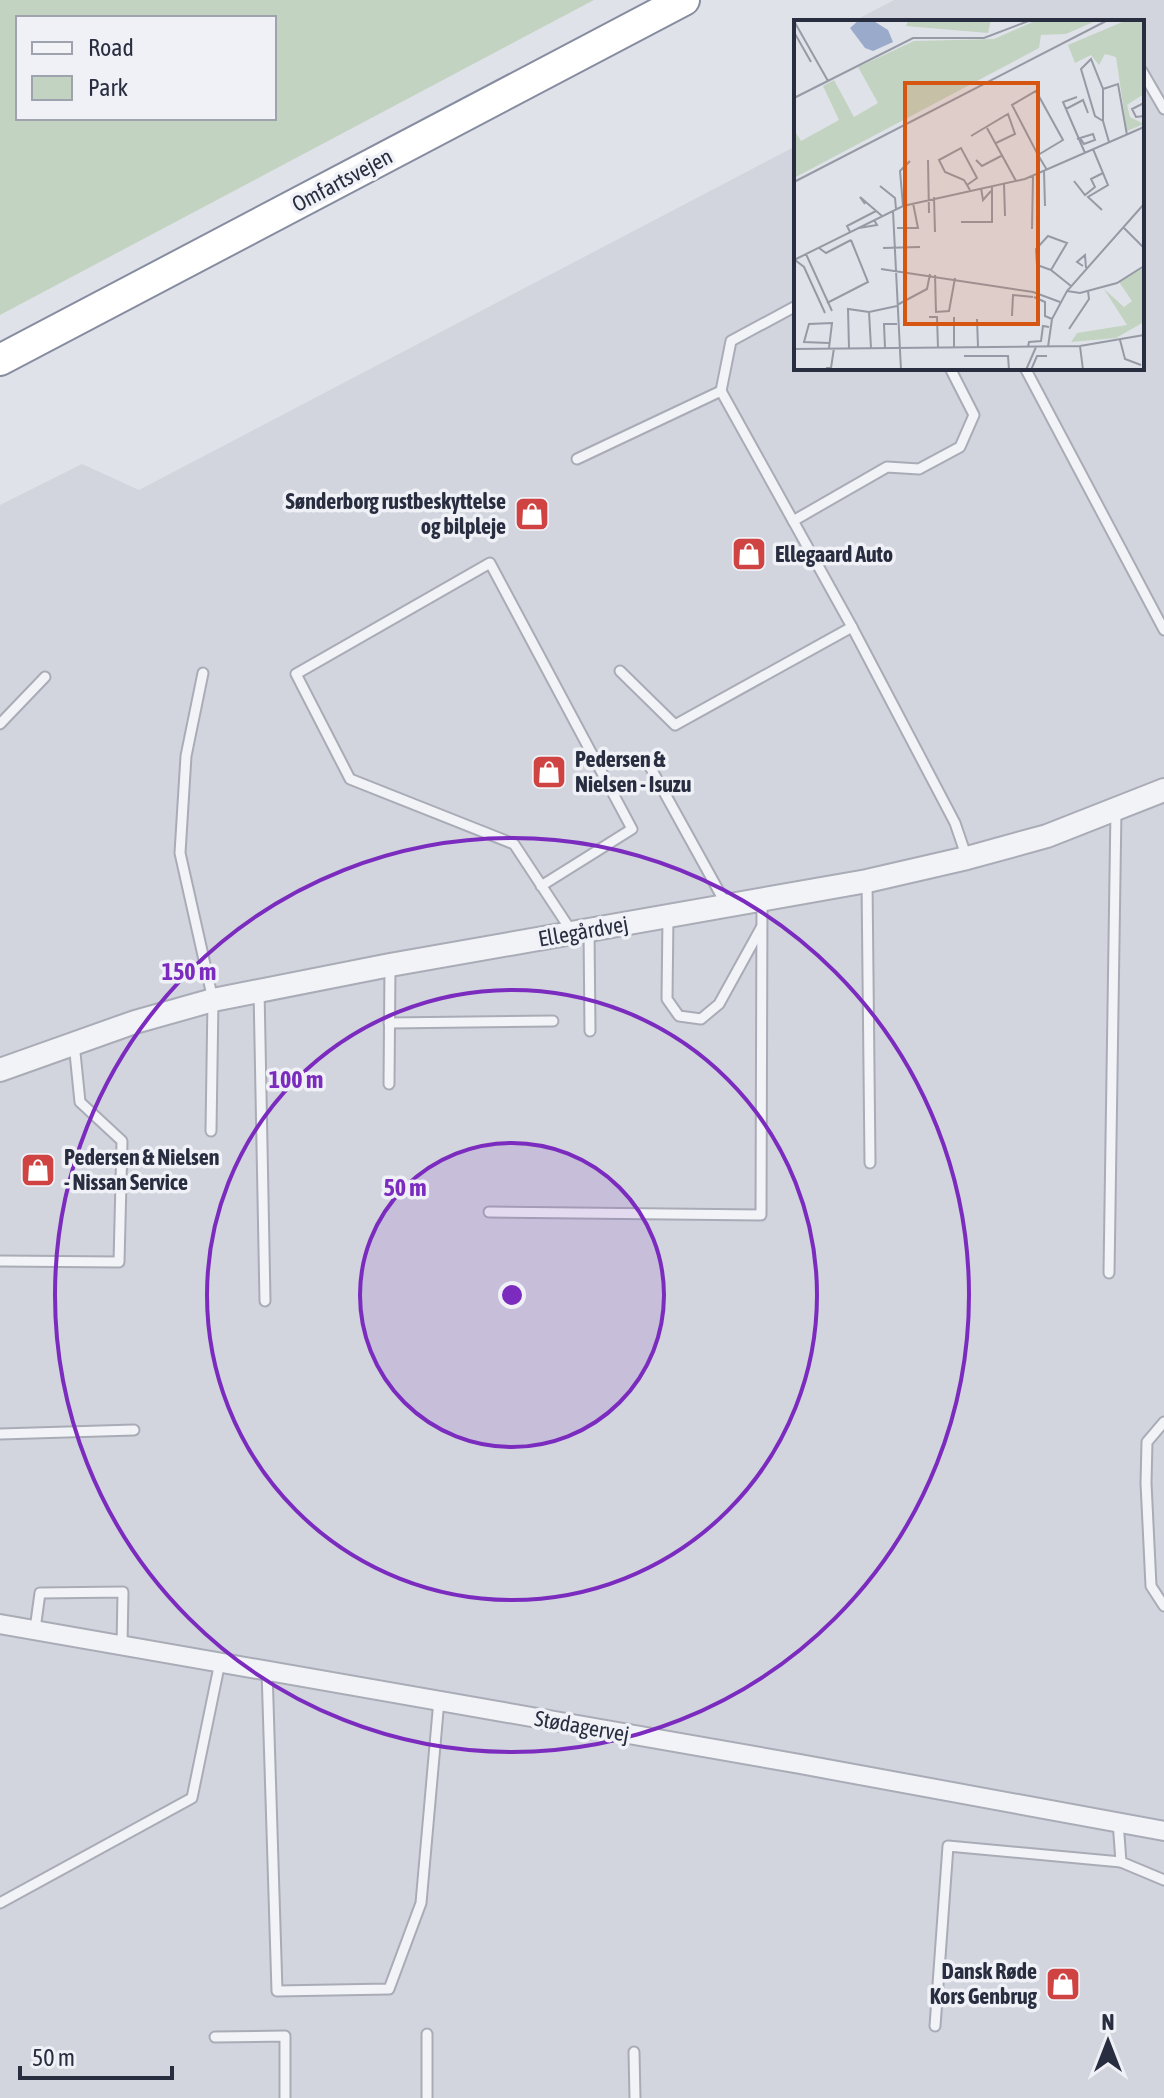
<svg xmlns="http://www.w3.org/2000/svg" width="1164" height="2098" viewBox="0 0 1164 2098" font-family="'Asap Condensed',sans-serif">
<style>
.built{fill:#d2d4de}
.green{fill:#c3d3c1;fill-rule:evenodd}
.lines{fill:none;stroke-linecap:round;stroke-linejoin:round}
.service-casing{stroke:#a9acb6;stroke-width:13}
.minor-casing{stroke:#a9acb6;stroke-width:22}
.tertiary-casing{stroke:#a9acb6;stroke-width:26}
.trunk-casing{stroke:#878da0;stroke-width:34}
.service{stroke:#f2f3f7;stroke-width:9}
.minor{stroke:#f2f3f7;stroke-width:18}
.tertiary{stroke:#f2f3f7;stroke-width:22}
.trunk{stroke:#fff;stroke-width:30}
.ring{fill:none;stroke:#7b2cbf;stroke-width:4}
.labels{text-anchor:middle;stroke-width:7;stroke-linejoin:round;paint-order:stroke}
.street-label{font-size:22px;fill:#282d40;stroke:#eff1f6}
.poi-label{font-size:22px;font-weight:bold;fill:#282d40;stroke:#eff1f6;text-anchor:start}
.inset-road{fill:none;stroke:#969aa5;stroke-width:2}
.view{fill:#d55511;fill-opacity:0.15;stroke:#d55511;stroke-width:4}
.inset-edge{fill:none;stroke:#282d40;stroke-width:4}
.centre{fill:#7b2cbf;stroke:#eff1f6;stroke-width:4}
.ring-label{font-size:24px;text-anchor:middle;font-weight:bold;fill:#7b2cbf;stroke:#eff1f6;stroke-width:7;stroke-linejoin:round;paint-order:stroke}
</style>
<rect width="100%" height="100%" fill="#e0e2e9"/>
<!-- built -->
<path class="built" d="M894,0H1164V2098H0V505L82,464L139,490L796,146V368H1142V22H852Z"/>
<!-- green -->
<path class="green" d="M0,0H594L0,315ZM18,18H274V118H18Z"/>
<g class="lines">
<!-- service casing -->
<g class="service-casing">
<g id="service">
<path d="M1142,71L1164,109"/>
<path d="M796,306L731,341L721,391L852,627L955,823L967,858"/>
<path d="M1025,368L1164,630"/>
<path d="M577,459L721,391"/>
<path d="M793,521L887,467L919,469L960,447L974,415L950,368"/>
<path d="M620,671L675,725L852,627"/>
<path d="M203,673L186,756L180,853L213,1000L211,1131"/>
<path d="M0,724L45,677"/>
<path d="M648,763L727,906"/>
<path d="M867,881L870,1163"/>
<path d="M541,886L632,829L490,563L296,674L350,779L514,844L572,932"/>
<path d="M668,916L667,999L679,1016L701,1019L719,1004L761,928"/>
<path d="M589,930L590,1031"/>
<path d="M259,990L265,1301"/>
<path d="M389,1023L553,1021"/>
<path d="M389,1084L390,965"/>
<path d="M489,1212L761,1215L762,901"/>
<path d="M0,1261L119,1262L122,1141L80,1102L74,1043"/>
<path d="M1109,1273L1116,809"/>
<path d="M1164,1422L1147,1442L1146,1483L1151,1586L1164,1606"/>
<path d="M0,1434L134,1430"/>
<path d="M35,1629L40,1593L123,1592L122,1645"/>
<path d="M267,1670L277,1991L389,1989L421,1903L439,1700"/>
<path d="M1118,1821L1121,1862L1164,1880"/>
<path d="M0,1903L192,1798L220,1662"/>
<path d="M935,2026L948,1846L1121,1862"/>
<path d="M427,2034V2098"/>
<path d="M215,2037L285,2036V2098"/>
<path d="M634,2052L635,2098"/>
</g>
</g>
<!-- minor casing -->
<g class="minor-casing">
<path id="minor" d="M0,1624L800,1764L1164,1831"/>
</g>
<!-- tertiary casing -->
<g class="tertiary-casing">
<path id="tertiary" d="M0,1070L135,1022L213,1000L390,965L867,881L967,858L1047,836L1164,790"/>
</g>
<!-- trunk casing -->
<g class="trunk-casing">
<path id="trunk" d="M0,360L684,0"/>
</g>
<!-- service -->
<use href="#service" class="service"/>
<!-- minor -->
<use href="#minor" class="minor"/>
<!-- tertiary -->
<use href="#tertiary" class="tertiary"/>
<!-- trunk -->
<use href="#trunk" class="trunk"/>
</g>
<!-- distance rings -->
<circle cx="512" cy="1295" r="152" fill="#7b2cbf" fill-opacity=".12"/>
<g class="ring">
<circle cx="512" cy="1295" r="152"/>
<circle cx="512" cy="1295" r="305"/>
<circle cx="512" cy="1295" r="457"/>
</g>
<!-- icons -->
<defs>
<g id="shop-square" transform="scale(1.8)"><rect x="-9" y="-9" width="18" height="18" rx="4" fill="#d04343" stroke="#eff1f6"/><path d="M-5-2.5h2.3a2.7 3.5 0 0 1 5.4 0H5L5.5 6h-11ZM-1.5-2.5h3a1.5 2.3 0 0 0-3 0Z" fill="#fff"/></g>
</defs>
<g fill-rule="evenodd">
<use href="#shop-square" x="532" y="514"/>
<use href="#shop-square" x="749" y="554"/>
<use href="#shop-square" x="549" y="772"/>
<use href="#shop-square" x="38" y="1170"/>
<use href="#shop-square" x="1063" y="1984"/>
</g>
<g class="labels">
<!-- street labels -->
<g class="street-label">
<text transform="translate(342 180) rotate(-28)" y="8">Omfartsvejen</text>
<text transform="translate(583 931) rotate(-10)" y="8">Ellegårdvej</text>
<text transform="translate(582 1726) rotate(10)" y="8">Stødagervej</text>
</g>
<!-- poi labels -->
<g class="poi-label">
<text x="506" y="509" text-anchor="end">Sønderborg rustbeskyttelse<tspan x="506" dy="25">og bilpleje</tspan></text>
<text x="775" y="562">Ellegaard Auto</text>
<text x="575" y="767">Pedersen &amp;<tspan x="575" dy="25">Nielsen - Isuzu</tspan></text>
<text x="64" y="1165">Pedersen &amp; Nielsen<tspan x="64" dy="25">- Nissan Service</tspan></text>
<text x="1037" y="1979" text-anchor="end">Dansk Røde<tspan x="1037" dy="25">Kors Genbrug</tspan></text>
</g>
</g>
<!-- overview -->
<g transform="translate(794 20)">
<rect width="350" height="350" fill="#e0e2e9"/>
<path d="M114,0H197L194,13L112,6ZM243,0H304L272,14L247,15L245,28L0,158V110L7,121L45,100L29,66L40,60L60,97L84,83L64,47L120,21L200,19ZM333,0H350V74L333,85L336,97L350,104L333,111L322,37L311,34L305,45L297,35L281,43L274,25ZM350,247V302L322,318L277,322L283,313L333,305L310,269L330,287L338,281L325,262Z" fill="#c3d3c1"/>
<path d="M65,0H78L94,10L99,22L79,31L71,28L56,8Z" fill="#9aaaca"/>
<path class="inset-road" d="M0,1L34,61M0,12L17,42M309,69L324,64L333,115M283,77L269,82L291,133M0,78L119,18H190L237,0M350,83L338,89L342,97L350,96M272,89L289,80L294,93M309,101L301,96L287,49L297,39L309,69V101L315,122M193,108L222,161M177,116L214,94L221,114L202,123M283,119L299,114L301,120L290,124L286,118M299,129L314,165L294,177L308,190M244,135L218,85L242,71L269,120L244,135L253,150M134,140L135,193M182,140L188,146L209,135M250,151L251,186M280,161L291,175L301,167L297,159L309,153M0,162L314,0M210,164L211,196M173,165L183,158L167,128L145,140L151,152L170,160L176,170M86,166L101,178L102,189M187,168L189,180L197,171M140,177L141,212M71,184L66,177L88,196M109,186L106,151L116,141M99,191L107,350M167,202H198V166M329,207L349,227M65,208L83,205L80,200M103,208H124L119,183M238,209L239,156M56,212L53,206L82,191M25,228L32,233L57,220M89,228L126,227M12,234L38,291M0,240L109,186L231,159L350,107M1,240L10,247L31,293M289,246L283,242L291,235L292,248M87,249L239,272L266,282M257,250L243,245L242,229L254,216L273,223L257,250L277,266M141,255L142,292L155,291L161,258M273,271L286,273L323,263L350,246M240,277L251,282V296L258,299M33,283L74,262L57,220M103,285L133,269L136,254M75,292L77,328M218,296L219,275L239,277M135,297H143L144,328M160,297V328M183,299L184,327M275,309L295,279L294,271M326,320L331,339L347,345M286,326L289,350M234,327L235,322L247,321L249,306L255,307M254,327L258,299L273,271L350,184M35,328L38,303L15,304L10,322L35,323M55,328L54,289L75,292L103,286M91,328L90,304H103M0,329L286,326L350,315M170,336H214L215,350M32,348H37L40,328M232,350L242,327M237,350L243,336H253"/>
<path class="view" d="M111,63H244V304H111Z"/>
<rect width="350" height="350" class="inset-edge"/>
</g>
<circle cx="512" cy="1295" r="12" class="centre"/>
<g class="ring-label">
<text x="189" y="980">150 m</text>
<text x="296" y="1088">100 m</text>
<text x="405" y="1196">50 m</text>
</g>
<!-- legend -->
<rect x="16" y="16" width="260" height="104" fill="#eff1f6" stroke="#9fa3ad" stroke-width="2"/>
<rect x="32" y="42" width="40" height="12" fill="#f2f3f7" stroke="#9fa3ad" stroke-width="2"/>
<text x="88" y="56" font-size="24" fill="#282d40">Road</text>
<rect x="32" y="76" width="40" height="24" fill="#c3d3c1" stroke="#9fa3ad" stroke-width="2"/>
<text x="88" y="96" font-size="24" fill="#282d40">Park</text>
<!-- north arrow -->
<g transform="translate(1108 2042)" stroke="#eff1f6" stroke-width="6" paint-order="stroke">
<path d="M0-6L14 30L0 20L-14 30Z" fill="#282d40"/>
<text y="-12" font-size="22" font-weight="bold" text-anchor="middle" fill="#282d40">N</text>
</g>
<!-- scale -->
<path d="M20 2066v12h152v-12" fill="none" stroke="#282d40" stroke-width="4"/>
<text x="32" y="2066" font-size="24" fill="#282d40" stroke="#eff1f6" stroke-width="6" paint-order="stroke">50 m</text>
</svg>
